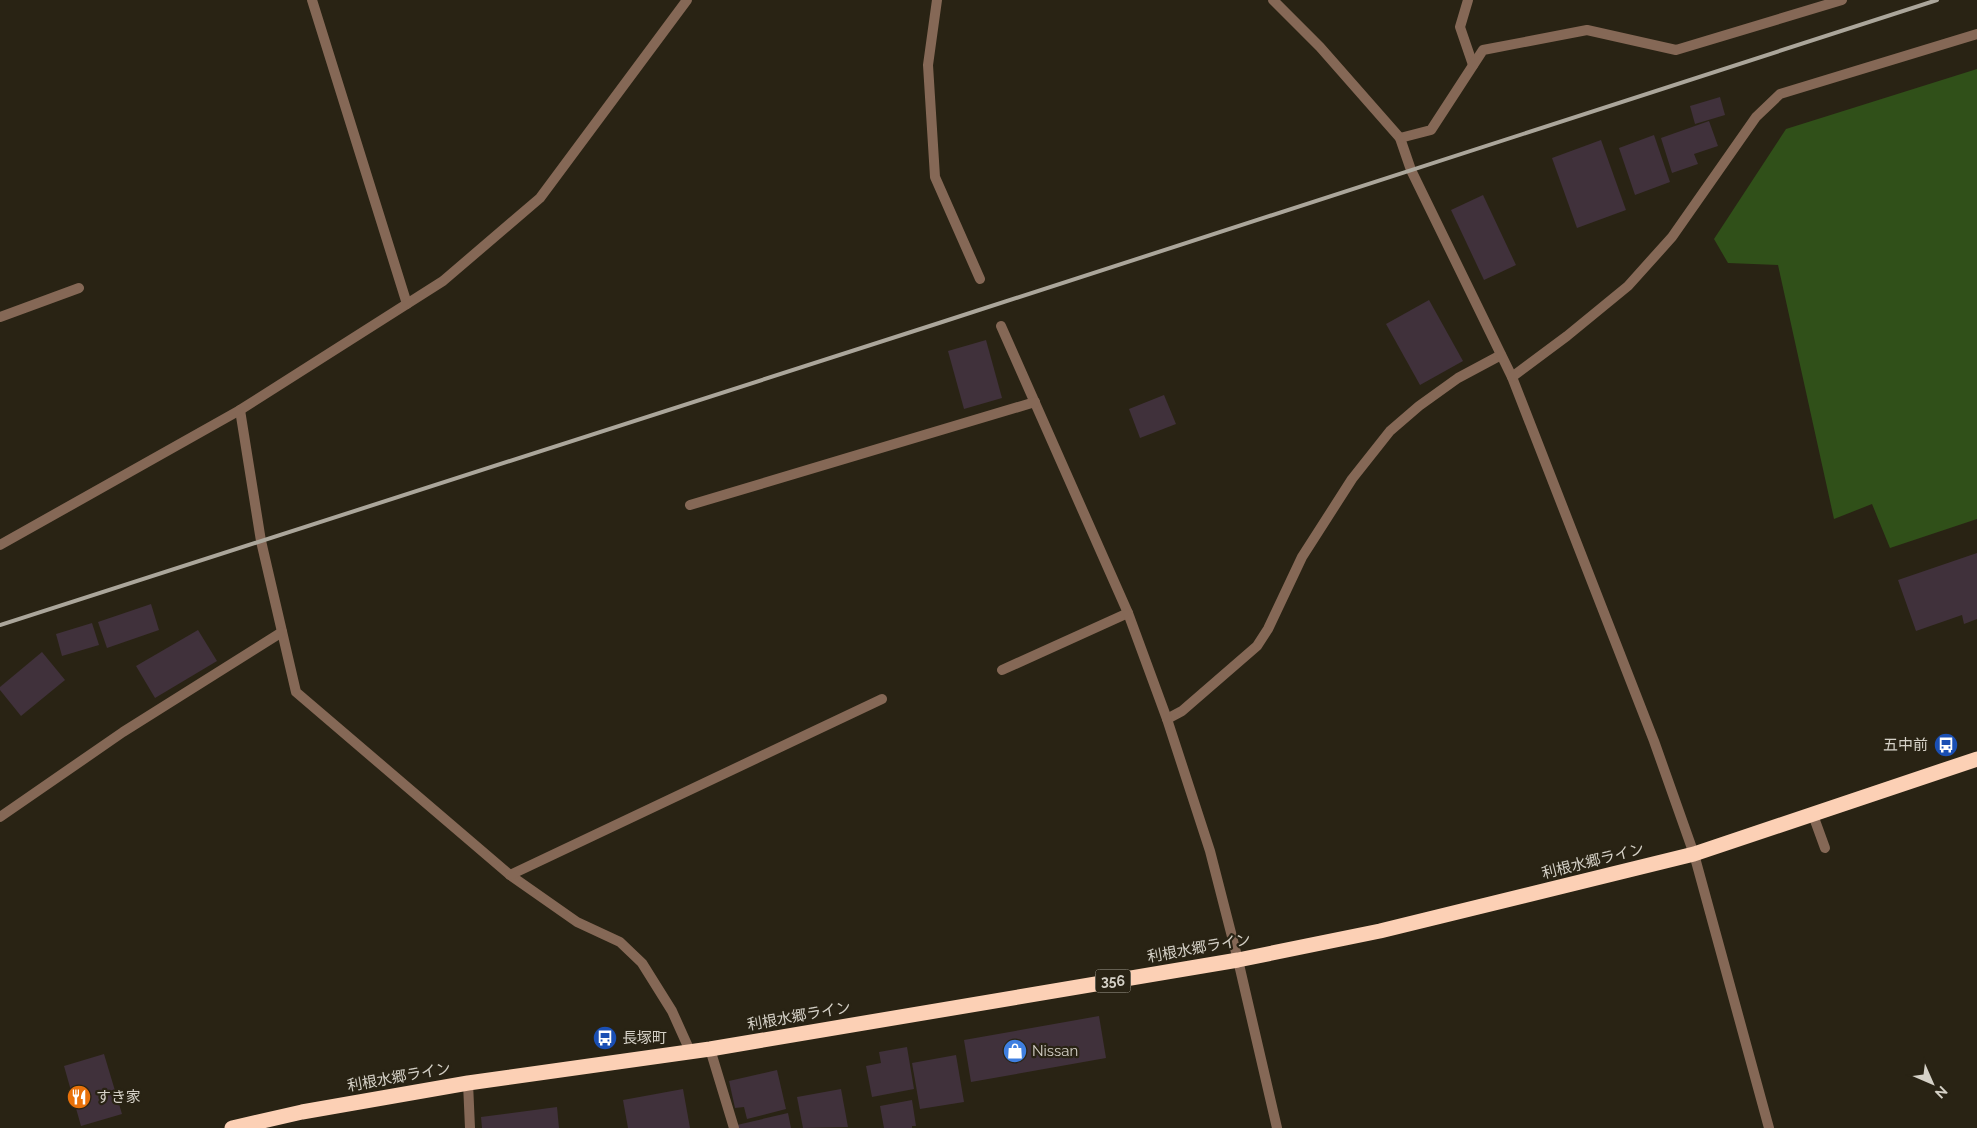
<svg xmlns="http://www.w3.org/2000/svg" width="1977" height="1128" viewBox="0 0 1977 1128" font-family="Raleway,'Noto Sans JP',sans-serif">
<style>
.pitch{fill:#305019}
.building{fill:#40313b}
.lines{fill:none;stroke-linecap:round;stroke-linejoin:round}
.lane{stroke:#856856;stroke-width:10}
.street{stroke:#856856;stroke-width:10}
.highway{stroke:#fcd0b5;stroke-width:15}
.rail{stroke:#aba69b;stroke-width:4}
.labels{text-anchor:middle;stroke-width:4.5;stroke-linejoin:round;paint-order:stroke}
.shield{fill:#292314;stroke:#a19d91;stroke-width:1}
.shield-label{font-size:14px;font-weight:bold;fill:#d5d1c7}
.poi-label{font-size:15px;fill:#d5d1c7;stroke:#292314;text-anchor:start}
.street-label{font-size:15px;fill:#d5d1c7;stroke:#292314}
</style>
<rect width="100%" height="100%" fill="#292314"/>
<!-- pitch -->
<path class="pitch" d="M1977,69V519L1890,548L1872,504L1834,519L1778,265L1728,263L1714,239L1786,129Z"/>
<!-- building -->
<g class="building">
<path d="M1720,97L1725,115L1695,124L1690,106Z"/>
<path d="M1709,121L1718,146L1694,154L1698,164L1672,173L1661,138Z"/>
<path d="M1654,135L1670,182L1635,195L1619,148Z"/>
<path d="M1601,140L1626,210L1577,228L1552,158Z"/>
<path d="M1483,195L1516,265L1484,280L1451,210Z"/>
<path d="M1429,300L1463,361L1420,385L1386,324Z"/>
<path d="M986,340L1002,398L964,409L948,351Z"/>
<path d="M1164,395L1176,424L1140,438L1129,409Z"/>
<path d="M1977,553V619L1964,624L1962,615L1916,631L1898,580Z"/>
<path d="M151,604L159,630L107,648L98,622Z"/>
<path d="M92,623L99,645L62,656L56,634Z"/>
<path d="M198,630L217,661L155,698L136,666Z"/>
<path d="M42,652L65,680L21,716L0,690V687Z"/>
<path d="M1099,1016L1106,1058L971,1082L964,1040Z"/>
<path d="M907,1047L914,1089L872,1097L866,1066L881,1063L879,1052Z"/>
<path d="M104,1054L122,1114L81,1126L64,1066Z"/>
<path d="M956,1055L964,1102L920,1109L912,1063Z"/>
<path d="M777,1070L786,1109L747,1119L744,1107L735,1108L729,1081Z"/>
<path d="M683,1089L690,1128H628L623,1100Z"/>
<path d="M841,1089L848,1127L803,1128L797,1097Z"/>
<path d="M912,1100L916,1126H912V1128H884L880,1106Z"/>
<path d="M557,1107L559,1128H482L481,1117Z"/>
<path d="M788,1113L791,1128H738L737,1125Z"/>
</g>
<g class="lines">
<!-- lane -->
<g class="lane">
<path d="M1468,0L1460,27L1473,65"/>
<path d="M1002,670L1128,613"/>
<path d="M1167,719L1182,711L1257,646L1268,629L1302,557L1352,479L1390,431L1419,406L1458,378L1501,355"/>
<path d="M1813,815L1825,848"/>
<path d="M710,1049L734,1128"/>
<path d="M468,1083L470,1128"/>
</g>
<!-- street -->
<g class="street">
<path d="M312,0L407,304"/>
<path d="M937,0L928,65L935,177L980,279"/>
<path d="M1273,0L1320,47L1400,138L1411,170L1512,377L1654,741L1694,854L1769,1128"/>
<path d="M1400,138L1431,130L1483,50L1587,30L1676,50L1842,0"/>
<path d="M0,317L79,288"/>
<path d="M1001,326L1128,613L1167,719L1210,851L1238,960L1277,1128"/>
<path d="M1512,377L1567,336L1628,286L1672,237L1756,117L1780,94L1977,34"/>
<path d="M240,410L261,541L296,692L510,875L577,922L620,942L642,963L672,1011L690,1051"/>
<path d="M690,505L1035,402"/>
<path d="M0,545L240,410L443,281L540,198L687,0"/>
<path d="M0,817L123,732L282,632"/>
<path d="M510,875L882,699"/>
</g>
<!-- highway -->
<path class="highway" d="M232,1128L302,1112L468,1083L710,1049L1238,960L1380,931L1694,854L1977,759"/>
<!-- rail -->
<path class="rail" d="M0,625L939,323L1937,0"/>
</g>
<!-- icons -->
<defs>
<g id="bus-disc" transform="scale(1.25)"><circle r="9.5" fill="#1a4fb4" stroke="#292314"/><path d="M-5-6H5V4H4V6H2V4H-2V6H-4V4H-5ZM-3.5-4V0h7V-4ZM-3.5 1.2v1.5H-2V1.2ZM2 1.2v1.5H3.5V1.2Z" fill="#fff"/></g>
<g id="shop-disc" transform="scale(1.25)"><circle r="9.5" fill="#3f7fe0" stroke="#292314"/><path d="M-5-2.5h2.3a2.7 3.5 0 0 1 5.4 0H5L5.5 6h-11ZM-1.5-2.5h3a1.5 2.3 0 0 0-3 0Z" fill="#fff"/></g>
<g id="restaurant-disc" transform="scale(1.25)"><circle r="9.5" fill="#e8710a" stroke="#292314"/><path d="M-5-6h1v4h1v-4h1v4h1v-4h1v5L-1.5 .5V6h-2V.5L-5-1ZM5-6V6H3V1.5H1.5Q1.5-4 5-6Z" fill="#fff"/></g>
</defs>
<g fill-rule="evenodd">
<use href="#bus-disc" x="1946" y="745"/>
<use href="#bus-disc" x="605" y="1038"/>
<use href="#shop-disc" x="1015" y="1051"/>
<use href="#restaurant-disc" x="79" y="1097"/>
</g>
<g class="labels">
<!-- shield labels -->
<rect class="shield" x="1095.5" y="969.5" width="35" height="23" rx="4"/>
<g class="shield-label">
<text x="1113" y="986">356</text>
</g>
<!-- poi labels -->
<g class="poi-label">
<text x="1928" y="750" text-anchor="end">五中前</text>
<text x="622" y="1043">長塚町</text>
<text x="1032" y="1056">Nissan</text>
<text x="96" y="1102">すき家</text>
</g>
<!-- street labels -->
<g class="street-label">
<text transform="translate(1593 861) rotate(-14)" y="5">利根水郷ライン</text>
<text transform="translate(1199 948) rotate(-10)" y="5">利根水郷ライン</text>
<text transform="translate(799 1016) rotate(-10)" y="5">利根水郷ライン</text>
<text transform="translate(399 1077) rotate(-10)" y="5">利根水郷ライン</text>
</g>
</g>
<!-- north arrow -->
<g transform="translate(1932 1083) rotate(135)" stroke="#292314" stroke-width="4" paint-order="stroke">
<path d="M0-4L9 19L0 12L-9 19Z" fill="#d5d1c7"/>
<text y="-8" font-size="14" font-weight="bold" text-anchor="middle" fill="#d5d1c7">N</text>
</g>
</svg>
